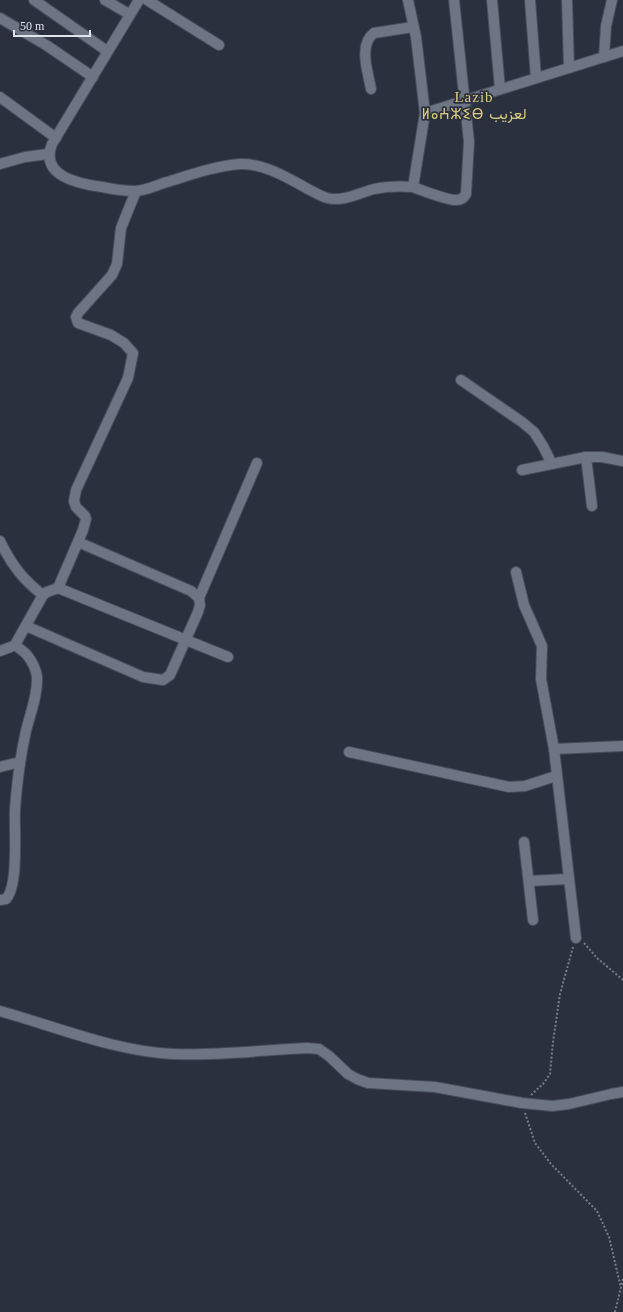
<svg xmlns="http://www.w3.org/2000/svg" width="623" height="1312" viewBox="0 0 623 1312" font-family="'Times New Roman',Vazirmatn,'Noto Sans Tifinagh',serif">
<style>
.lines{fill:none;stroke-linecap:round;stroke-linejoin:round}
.minor-casing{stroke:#474d59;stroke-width:12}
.path{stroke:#777d89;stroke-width:2;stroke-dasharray:2 2;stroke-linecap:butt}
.minor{stroke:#6d7584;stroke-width:10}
.labels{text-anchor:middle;stroke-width:3.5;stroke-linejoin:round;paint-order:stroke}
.quarter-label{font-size:15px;letter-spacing:1px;fill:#dacd7f;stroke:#2a303e}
</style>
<rect width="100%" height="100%" fill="#2a303e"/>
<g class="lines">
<!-- minor casing -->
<g class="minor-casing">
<g id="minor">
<path d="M34,0L107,51"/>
<path d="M105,0L129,14"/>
<path d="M139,0L52,144C39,176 79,184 102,187C112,189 124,191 135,191C145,191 157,185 167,182C190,175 215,166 240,164C264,163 288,178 308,189C314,192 320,196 327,198C343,202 359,193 374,189C388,186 400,186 413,187L425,113L416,37L408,0"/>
<path d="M147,0L219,45"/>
<path d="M492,0L500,89"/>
<path d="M530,0L536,78"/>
<path d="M567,0L569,68"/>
<path d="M0,18L46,45L93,77"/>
<path d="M604,57L606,26L612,0"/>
<path d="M371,89C368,72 358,45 374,33L413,27"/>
<path d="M0,97L56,138"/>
<path d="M425,113L623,51"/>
<path d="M0,164L25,157L48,154"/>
<path d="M413,187C424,191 446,200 456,200C461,200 464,198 466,194L469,142L454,0"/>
<path d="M136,191L121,228L117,264L112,275L78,313L76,317L78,323L111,335L124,343L133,353L128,378L76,490L74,501L76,507L85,516L86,519L83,530L58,588L228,657"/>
<path d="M461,380L522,422L534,432L543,446L552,464"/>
<path d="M586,457L592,506"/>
<path d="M522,470L586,457H602L623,461"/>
<path d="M0,541C11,564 23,580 43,595"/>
<path d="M78,542L191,591L199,598"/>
<path d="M516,572L524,605L542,646L541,679L554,749L576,938"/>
<path d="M26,626L143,677L163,680L170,675L198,612L200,605L199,598L257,463"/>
<path d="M0,651L16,645"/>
<path d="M554,749L623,746"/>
<path d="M349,752L509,787L525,786L556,776"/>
<path d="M0,767L20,762"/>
<path d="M524,842L533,920"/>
<path d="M529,881L568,879"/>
<path d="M0,900L6,899C19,885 14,830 15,809C17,783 20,757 26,731C30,714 38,695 37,677C36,670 32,661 27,655C24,651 19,649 16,645V643L43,595L47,592L58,588"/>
<path d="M0,1011C57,1027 114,1051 173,1054C218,1056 263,1050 307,1048L319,1049L329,1056L348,1074L357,1079L368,1083L435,1087L522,1103L552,1106L569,1104L611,1094L623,1092"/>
</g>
</g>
<!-- path -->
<g class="path">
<path d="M584,943L597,958L623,980"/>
<path d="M531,1095L543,1084L550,1074L553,1042L560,994L573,947"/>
<path d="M525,1113L535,1143L551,1164L597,1211L609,1237L621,1288"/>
<path d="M615,1312L623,1279"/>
</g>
<!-- minor -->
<use href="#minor" class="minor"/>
</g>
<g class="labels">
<!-- quarter labels -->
<g class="quarter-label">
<text x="474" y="102">Lazib<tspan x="474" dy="17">ⵍⴰⵄⵣⵉⴱ لعزيب</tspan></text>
</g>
</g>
<!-- scale -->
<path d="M14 30v6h76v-6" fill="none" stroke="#dfe4ed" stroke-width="2"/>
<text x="20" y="30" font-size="12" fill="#dfe4ed" stroke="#2a303e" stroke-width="3" paint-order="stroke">50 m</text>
</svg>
